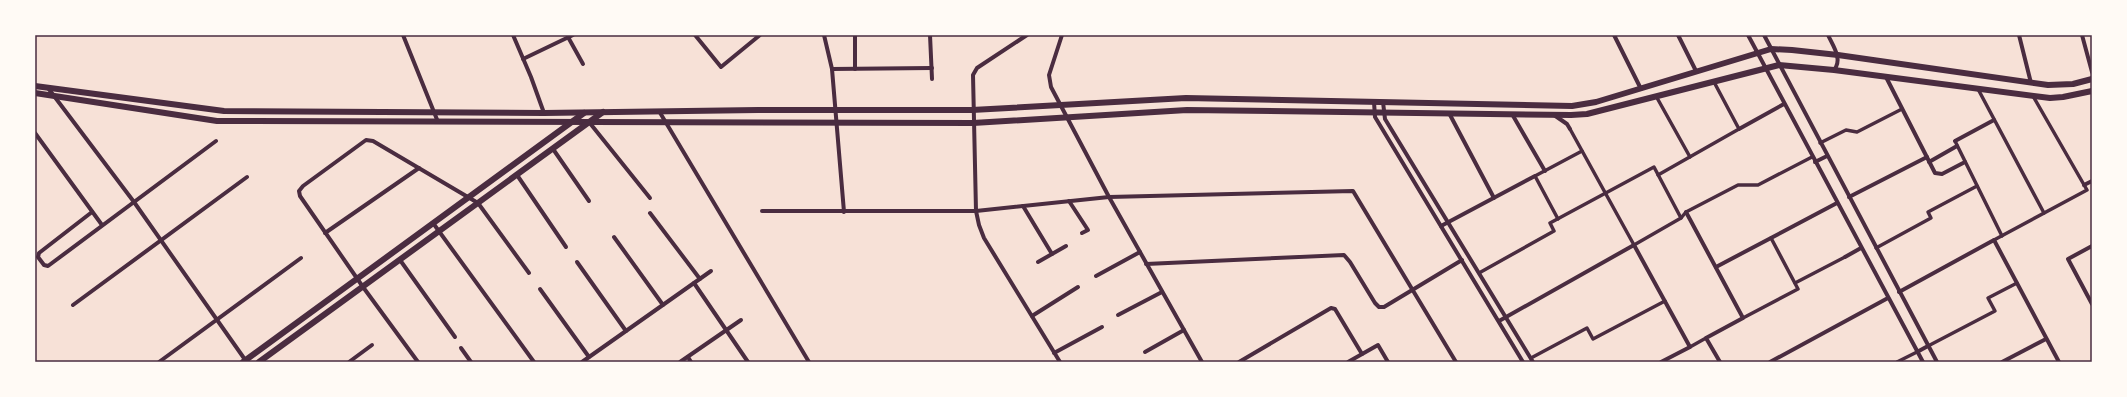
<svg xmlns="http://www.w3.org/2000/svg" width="2127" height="397" viewBox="0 0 2127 397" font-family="'DejaVu Sans',sans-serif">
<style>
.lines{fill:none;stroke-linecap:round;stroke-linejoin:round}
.pedestrian{stroke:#4a2c40;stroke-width:3.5}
.minor{stroke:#4a2c40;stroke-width:4}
.tertiary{stroke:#4a2c40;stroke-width:6}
.neatline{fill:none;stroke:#4a2c40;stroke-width:1.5}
</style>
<rect width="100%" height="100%" fill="#f7e1d7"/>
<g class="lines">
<!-- pedestrian -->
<g class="pedestrian">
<path d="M1978,89L2044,213"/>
<path d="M1656,96L1690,157"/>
<path d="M1570,129L1634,245L1681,218L1686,212L1738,185H1758L1812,157"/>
<path d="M1955,141L2002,236"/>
<path d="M1820,143L1846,130L1857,132L1902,109"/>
<path d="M1658,175L1739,129L1714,82"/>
<path d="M1558,219L1535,176L1582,151"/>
<path d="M1994,240L2087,190L2033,96"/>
<path d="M1876,248L1931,218L1928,212L1977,186"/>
<path d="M1479,273L1554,231L1550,223L1654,167L1681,218"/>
<path d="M1795,283L1845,257"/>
<path d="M1743,318L1798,289L1771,238"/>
<path d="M1928,346L1995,311L1988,298L2017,283"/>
<path d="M1690,347L1706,338"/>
<path d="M1531,358L1587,328L1593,339L1665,301"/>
<path d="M1897,362L1917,352"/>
</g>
<!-- minor -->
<g class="minor">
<path d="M403,35L438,122"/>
<path d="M513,35L531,77L544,113"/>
<path d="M695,35L721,67L760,35"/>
<path d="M824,35L832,69L844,212"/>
<path d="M930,35L932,79"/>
<path d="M1027,35L977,68L973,75L976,211L979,225L984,238L1060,362"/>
<path d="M1062,35L1049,75L1051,87L1109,197L1202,362"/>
<path d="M1614,35L1641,89"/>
<path d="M1678,35L1696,71"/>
<path d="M1748,35L1923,362"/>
<path d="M1764,35L1937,362"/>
<path d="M1828,35C1833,46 1843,59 1834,70"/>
<path d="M2019,35L2031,83"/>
<path d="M2082,35L2092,72"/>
<path d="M568,37L583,64"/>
<path d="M523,59L573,35"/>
<path d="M832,69L932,68"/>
<path d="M855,69V35"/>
<path d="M1886,77L1935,173L1942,174L1965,162"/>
<path d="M48,88L134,202L246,361"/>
<path d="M1374,102L1375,117L1523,362"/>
<path d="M1383,102L1385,119L1533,362"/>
<path d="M659,111L809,362"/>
<path d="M1449,113L1494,198"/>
<path d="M1512,114L1545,171"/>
<path d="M1554,115L1567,124L1570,129"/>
<path d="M589,122L650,198"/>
<path d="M1739,129L1784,104"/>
<path d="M35,133L102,225"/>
<path d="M1955,141L1994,120"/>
<path d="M553,149L589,201"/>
<path d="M1815,162L1827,156"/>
<path d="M1929,162L1957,146"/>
<path d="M517,175L566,247"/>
<path d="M2084,185L2092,181"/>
<path d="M1849,197L1927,157"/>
<path d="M1069,201L1088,230L1082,233"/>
<path d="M1023,206L1052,254"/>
<path d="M762,211H976L1109,197L1353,191L1456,362"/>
<path d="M92,212L39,253L38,257L44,265L48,266L216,141"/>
<path d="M1686,212L1743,318L1706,338L1720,362"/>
<path d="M650,213L700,279"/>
<path d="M433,223L534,362"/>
<path d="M1441,226L1535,176"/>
<path d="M325,233L419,168"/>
<path d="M614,237L663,305"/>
<path d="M2092,246L2068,259L2092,304"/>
<path d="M1845,257L1861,248"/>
<path d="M400,260L455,337"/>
<path d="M577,262L626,331"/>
<path d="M1038,262L1066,246"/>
<path d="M1146,264L1344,255L1350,262L1375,303L1379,307H1384L1462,260"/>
<path d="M1716,267L1837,203"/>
<path d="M1096,276L1140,252"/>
<path d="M694,283L748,362"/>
<path d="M540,289L589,357"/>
<path d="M1899,292L1994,240L2059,362"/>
<path d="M73,305L247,177"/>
<path d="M1118,315L1162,292"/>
<path d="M1032,316L1078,287"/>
<path d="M1499,321L1634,245L1690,347L1661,362"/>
<path d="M461,348L471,362"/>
<path d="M1145,352L1184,330"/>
<path d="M1917,352L1928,346"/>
<path d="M1054,353L1102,327"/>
<path d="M688,357L691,362"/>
<path d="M159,362L301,258"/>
<path d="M349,362L372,345"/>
<path d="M418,362L363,287L300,196L299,191L303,186L366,140L373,141L478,203L529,273"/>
<path d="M582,362L711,271"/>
<path d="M680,362L741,320"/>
<path d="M1239,362L1331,308L1335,309L1362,354"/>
<path d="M1348,362L1378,345L1388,362"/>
<path d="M1770,362L1888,298"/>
<path d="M2002,362L2046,339"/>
</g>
<!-- tertiary -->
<g class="tertiary">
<path d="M35,86L224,111L544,113L758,110H972L1186,98L1572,106L1596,102L1771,49L1792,50L1838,55L2048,85L2073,84L2092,79"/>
<path d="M35,93L217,121L973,123L1187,110L1571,115L1587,114L1779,65L1834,70L2050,98L2063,97L2092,91"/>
<path d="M243,362L584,113"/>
<path d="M259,362L603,112"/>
</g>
</g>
<!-- border -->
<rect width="2127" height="397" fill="none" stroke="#fffaf5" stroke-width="72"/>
<rect x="36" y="36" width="2055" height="325" class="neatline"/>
</svg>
